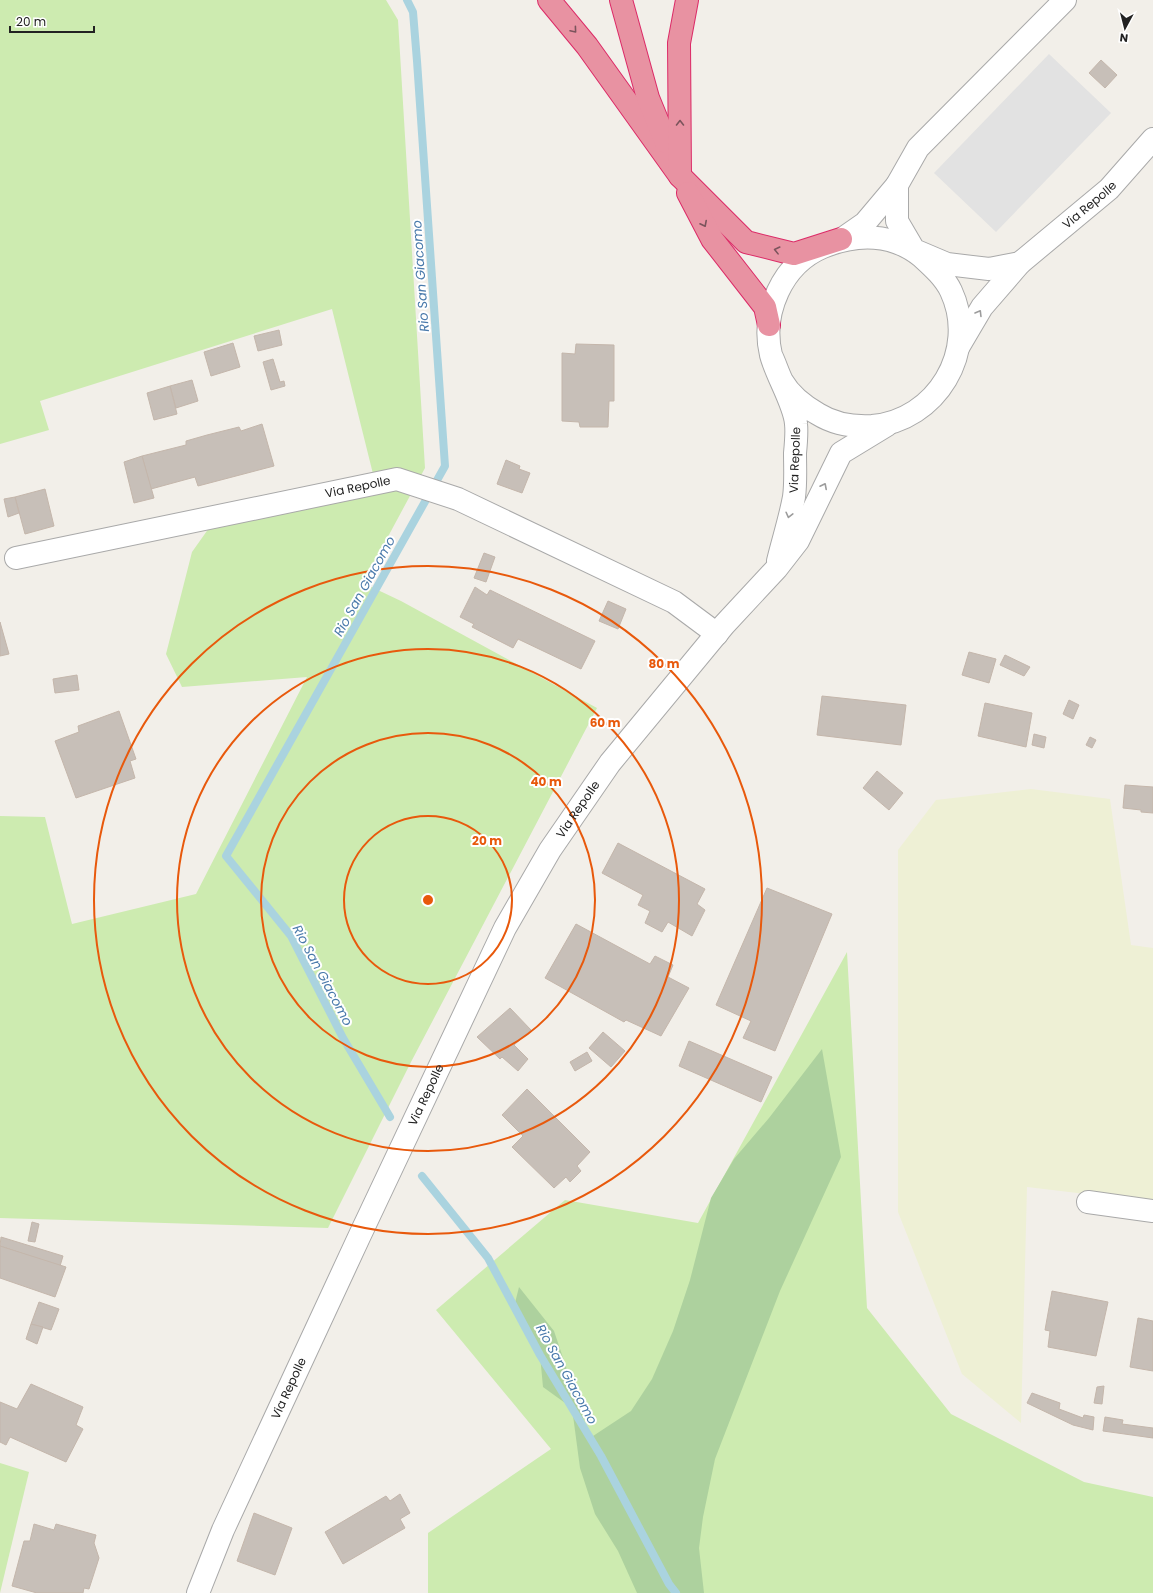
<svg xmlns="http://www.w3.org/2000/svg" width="1153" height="1593" viewBox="0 0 1153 1593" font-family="Poppins,sans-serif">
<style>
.farmland{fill:#eef0d5}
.grass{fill:#cdebb0}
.forest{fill:#add19e}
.parking{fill:#e2e2e2}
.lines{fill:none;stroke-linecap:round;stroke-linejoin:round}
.stream{stroke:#aad3df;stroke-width:8}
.building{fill:#c7bfb8;stroke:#c4b6ab}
.minor-casing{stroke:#a9a9a9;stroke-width:24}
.highway-casing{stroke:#dc2a67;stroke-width:24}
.minor{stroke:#fff;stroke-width:22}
.highway{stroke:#e892a2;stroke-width:22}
.oneway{stroke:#7b545c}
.oneway2{stroke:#9c9c9c}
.ring{fill:none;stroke:#e8590c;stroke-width:2}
.labels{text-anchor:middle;stroke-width:4;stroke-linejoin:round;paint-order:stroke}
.street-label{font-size:12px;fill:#222;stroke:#fff}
.water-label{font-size:13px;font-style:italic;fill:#4a7aab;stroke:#fff}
.centre{fill:#e8590c;stroke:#fff;stroke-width:2}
.ring-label{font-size:12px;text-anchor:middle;font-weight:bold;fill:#e8590c;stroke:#fff;stroke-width:4;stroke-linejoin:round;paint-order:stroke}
</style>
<rect width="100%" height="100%" fill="#f2efe9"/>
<!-- farmland -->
<path class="farmland" d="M1031,789L1110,799L1131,945L1153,948V1202L1027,1187L1021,1423L962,1374L898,1212V850L936,800Z"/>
<!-- grass -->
<g class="grass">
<path d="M0,0H386L398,20L425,468L363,583L401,601L597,708L411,1062L328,1228L0,1218V816L45,817L72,924L196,894L307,677L182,687L166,654L192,552L209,528L378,494L332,309L40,401L49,430L0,444Z"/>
<path d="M847,952L867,1308L951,1414L1084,1482L1153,1497V1593H428V1533L551,1449L436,1310L565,1200L698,1223Z"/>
<path d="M0,1463L29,1472L0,1593Z"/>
</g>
<!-- forest -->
<path class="forest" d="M822,1049L841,1157L780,1291L715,1459L703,1517L699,1548L704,1593H637L618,1551L595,1514L580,1468L572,1408L543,1387L540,1355L514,1307L519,1287L554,1331L590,1438L631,1411L652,1379L673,1331L690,1280L711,1198L734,1159L769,1118Z"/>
<!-- parking -->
<path class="parking" d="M1049,54L1111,113L996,232L934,173Z"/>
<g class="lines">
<!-- stream -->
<g class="stream">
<path d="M390,1117L343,1038L291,936L226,856L445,466L417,61L413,12L407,0"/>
<path d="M422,1176L488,1258L540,1355L601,1456L669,1584L676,1593"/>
</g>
</g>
<!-- building -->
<g class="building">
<path d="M1101,60L1117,75L1105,88L1089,73Z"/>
<path d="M279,330L282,345L258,351L254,336Z"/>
<path d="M233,343L240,367L211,376L204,352Z"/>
<path d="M576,344L614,345V401H609L608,427H580L579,422L562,421V353L575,354Z"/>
<path d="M273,359L280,382L284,381L285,386L271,390L263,362Z"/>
<path d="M192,380L198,401L176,408L170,386Z"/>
<path d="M170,386L177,414L154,420L147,393Z"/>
<path d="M262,424L274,466L198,486L195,477L151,489L142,456L186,445V441L207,435L239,427L241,431Z"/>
<path d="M142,456L154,498L134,503L124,462Z"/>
<path d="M506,460L520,466L519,469L530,473L522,493L497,484Z"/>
<path d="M45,489L54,526L25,534L15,497Z"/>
<path d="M15,497L19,513L8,517L4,499Z"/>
<path d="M484,553L495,557L486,582L474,578Z"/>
<path d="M475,587L487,595L490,590L595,641L581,669L518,639L513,648L472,627L474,624L460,617Z"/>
<path d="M608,601L626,609L618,629L599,621Z"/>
<path d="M0,622L9,654L0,656Z"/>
<path d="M969,652L996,659L989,683L962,675Z"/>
<path d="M1005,655L1030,667L1024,676L1000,665Z"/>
<path d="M77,675L79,690L55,693L53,679Z"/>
<path d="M822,696L906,705L901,745L817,735Z"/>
<path d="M1069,700L1079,705L1073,719L1063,714Z"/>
<path d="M985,703L1032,713L1026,747L978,736Z"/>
<path d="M119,711L136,759L130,761L135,778L76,798L55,741L79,732L78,726Z"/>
<path d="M1034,734L1046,737L1044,748L1032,745Z"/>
<path d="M1090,737L1096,740L1092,748L1086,745Z"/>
<path d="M877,771L903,793L889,810L863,788Z"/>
<path d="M1125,785L1153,787V813L1141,812V810L1123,808Z"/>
<path d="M618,843L705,889L697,904L705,910L692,936L668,922L662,932L645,923L650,911L638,905L643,895L602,873Z"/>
<path d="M767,888L832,914L775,1051L743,1038L751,1021L716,1005Z"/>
<path d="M576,924L650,964L655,956L673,965L668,977L689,988L661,1036L626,1020L624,1022L545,978Z"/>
<path d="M510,1008L531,1030L514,1045L528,1059L518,1071L502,1057L500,1059L477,1037Z"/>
<path d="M603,1032L625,1051L611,1067L589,1048Z"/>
<path d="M689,1041L772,1077L761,1102L679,1066Z"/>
<path d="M587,1052L592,1061L575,1071L570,1062Z"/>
<path d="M527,1089L590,1152L577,1166L581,1171L570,1182L566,1177L554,1188L512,1147L523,1136L502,1115Z"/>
<path d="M32,1222L39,1224L35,1242L28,1241Z"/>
<path d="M1,1237L63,1256L60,1266L0,1246Z"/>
<path d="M0,1246L66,1267L55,1297L0,1278Z"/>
<path d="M1052,1291L1108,1302L1096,1356L1048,1347L1050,1331L1045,1330Z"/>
<path d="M39,1302L59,1309L51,1330L31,1324Z"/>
<path d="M1138,1318L1153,1321V1371L1130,1367Z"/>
<path d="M31,1324L43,1327L37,1344L26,1339Z"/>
<path d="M31,1384L83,1407L76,1425L83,1429L66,1462L10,1437L6,1445L0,1442V1402L17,1409Z"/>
<path d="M1104,1386L1102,1404L1094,1403L1097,1387Z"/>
<path d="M1032,1393L1060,1403L1059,1409L1083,1418L1084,1415L1094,1417L1093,1430L1073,1425L1027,1403Z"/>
<path d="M1105,1417L1123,1420L1122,1424L1153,1428V1438L1103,1431Z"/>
<path d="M400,1494L410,1513L400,1519L405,1528L343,1564L325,1532L386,1496L390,1501Z"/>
<path d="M254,1513L292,1528L275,1575L237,1561Z"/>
<path d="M34,1524L54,1530L56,1524L96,1535L94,1543L99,1558L89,1589L84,1588L83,1593H37L12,1586L24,1541H30Z"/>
</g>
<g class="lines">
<!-- minor casing -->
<g class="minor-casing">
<g id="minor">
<path d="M842,239L865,223L897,185"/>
<path d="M1020,263L989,269L947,264L914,250L897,221V185L918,148L1065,0"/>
<path id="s1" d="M959,346L982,307L1020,263L1109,189L1153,139"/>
<path d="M771,355C775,363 778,373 782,381C790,395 804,406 818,414C834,424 853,427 872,426C936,421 979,351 951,291C945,278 933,267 922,257C893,233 857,233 823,247C782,264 761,313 771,355C776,375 795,405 796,424C797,433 796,443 795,453C795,467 796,483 794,497C790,519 783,540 778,561"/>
<path id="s2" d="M16,558L397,479L458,499L674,602L717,634"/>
<path d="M1088,1202L1153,1211"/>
<path id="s3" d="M198,1593L223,1530L360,1235L505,928L550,850L610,763L724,625L777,568L798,541L841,453L887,425"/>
</g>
</g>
<!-- highway casing -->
<g class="highway-casing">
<g id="highway">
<path d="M549,0L587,46L680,176L746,242L794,254L841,239"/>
<path d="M621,0L648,98L666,142"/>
<path d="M680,176L679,43L687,0"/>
<path d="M688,193L712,239L765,307L769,325"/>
</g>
</g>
<!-- minor -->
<use href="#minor" class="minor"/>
<!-- highway -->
<use href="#highway" class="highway"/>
</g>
<!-- one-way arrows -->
<defs><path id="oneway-chevron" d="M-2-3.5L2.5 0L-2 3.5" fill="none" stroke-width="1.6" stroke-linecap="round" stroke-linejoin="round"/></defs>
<g class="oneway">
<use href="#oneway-chevron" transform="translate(574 30) rotate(50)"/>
<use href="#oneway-chevron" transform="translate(680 123) rotate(-90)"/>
<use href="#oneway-chevron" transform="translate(704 224) rotate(63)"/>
<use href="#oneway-chevron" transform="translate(777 250) rotate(-166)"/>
</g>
<g class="oneway2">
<use href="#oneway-chevron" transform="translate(979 313) rotate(-59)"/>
<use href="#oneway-chevron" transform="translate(824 486) rotate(-63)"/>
<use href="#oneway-chevron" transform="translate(789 515) rotate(104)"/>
</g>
<!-- distance rings -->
<g class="ring">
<circle cx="428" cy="900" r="84"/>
<circle cx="428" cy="900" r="167"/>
<circle cx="428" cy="900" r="251"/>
<circle cx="428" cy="900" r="334"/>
</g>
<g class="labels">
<!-- street labels -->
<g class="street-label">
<text dy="4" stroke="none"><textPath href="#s1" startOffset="194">Via Repolle</textPath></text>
<text transform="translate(795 460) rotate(-88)" y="4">Via Repolle</text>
<text dy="4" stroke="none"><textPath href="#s2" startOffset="349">Via Repolle</textPath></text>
<text dy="4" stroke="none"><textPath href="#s3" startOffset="872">Via Repolle</textPath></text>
<text dy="4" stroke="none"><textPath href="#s3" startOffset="548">Via Repolle</textPath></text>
<text dy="4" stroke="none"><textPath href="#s3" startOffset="224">Via Repolle</textPath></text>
</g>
<!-- water labels -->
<g class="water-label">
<text transform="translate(420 276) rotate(-94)" y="5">Rio San Giacomo</text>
<text transform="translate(364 586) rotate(-61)" y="5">Rio San Giacomo</text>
<text transform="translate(323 975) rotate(62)" y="5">Rio San Giacomo</text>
<text transform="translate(567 1374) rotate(61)" y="5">Rio San Giacomo</text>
</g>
</g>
<circle cx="428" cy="900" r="6" class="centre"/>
<g class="ring-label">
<text x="664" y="668">80 m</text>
<text x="605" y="727">60 m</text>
<text x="546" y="786">40 m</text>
<text x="487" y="845">20 m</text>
</g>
<!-- north arrow -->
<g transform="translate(1125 28) rotate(187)" stroke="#ffffff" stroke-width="3" paint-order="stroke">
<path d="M0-3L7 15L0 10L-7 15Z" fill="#222222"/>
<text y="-6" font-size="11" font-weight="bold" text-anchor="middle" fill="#222222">N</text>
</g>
<!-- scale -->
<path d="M10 26v6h84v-6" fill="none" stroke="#222222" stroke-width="2"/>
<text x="16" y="26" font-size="12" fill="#222222" stroke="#ffffff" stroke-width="3" paint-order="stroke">20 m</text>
</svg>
